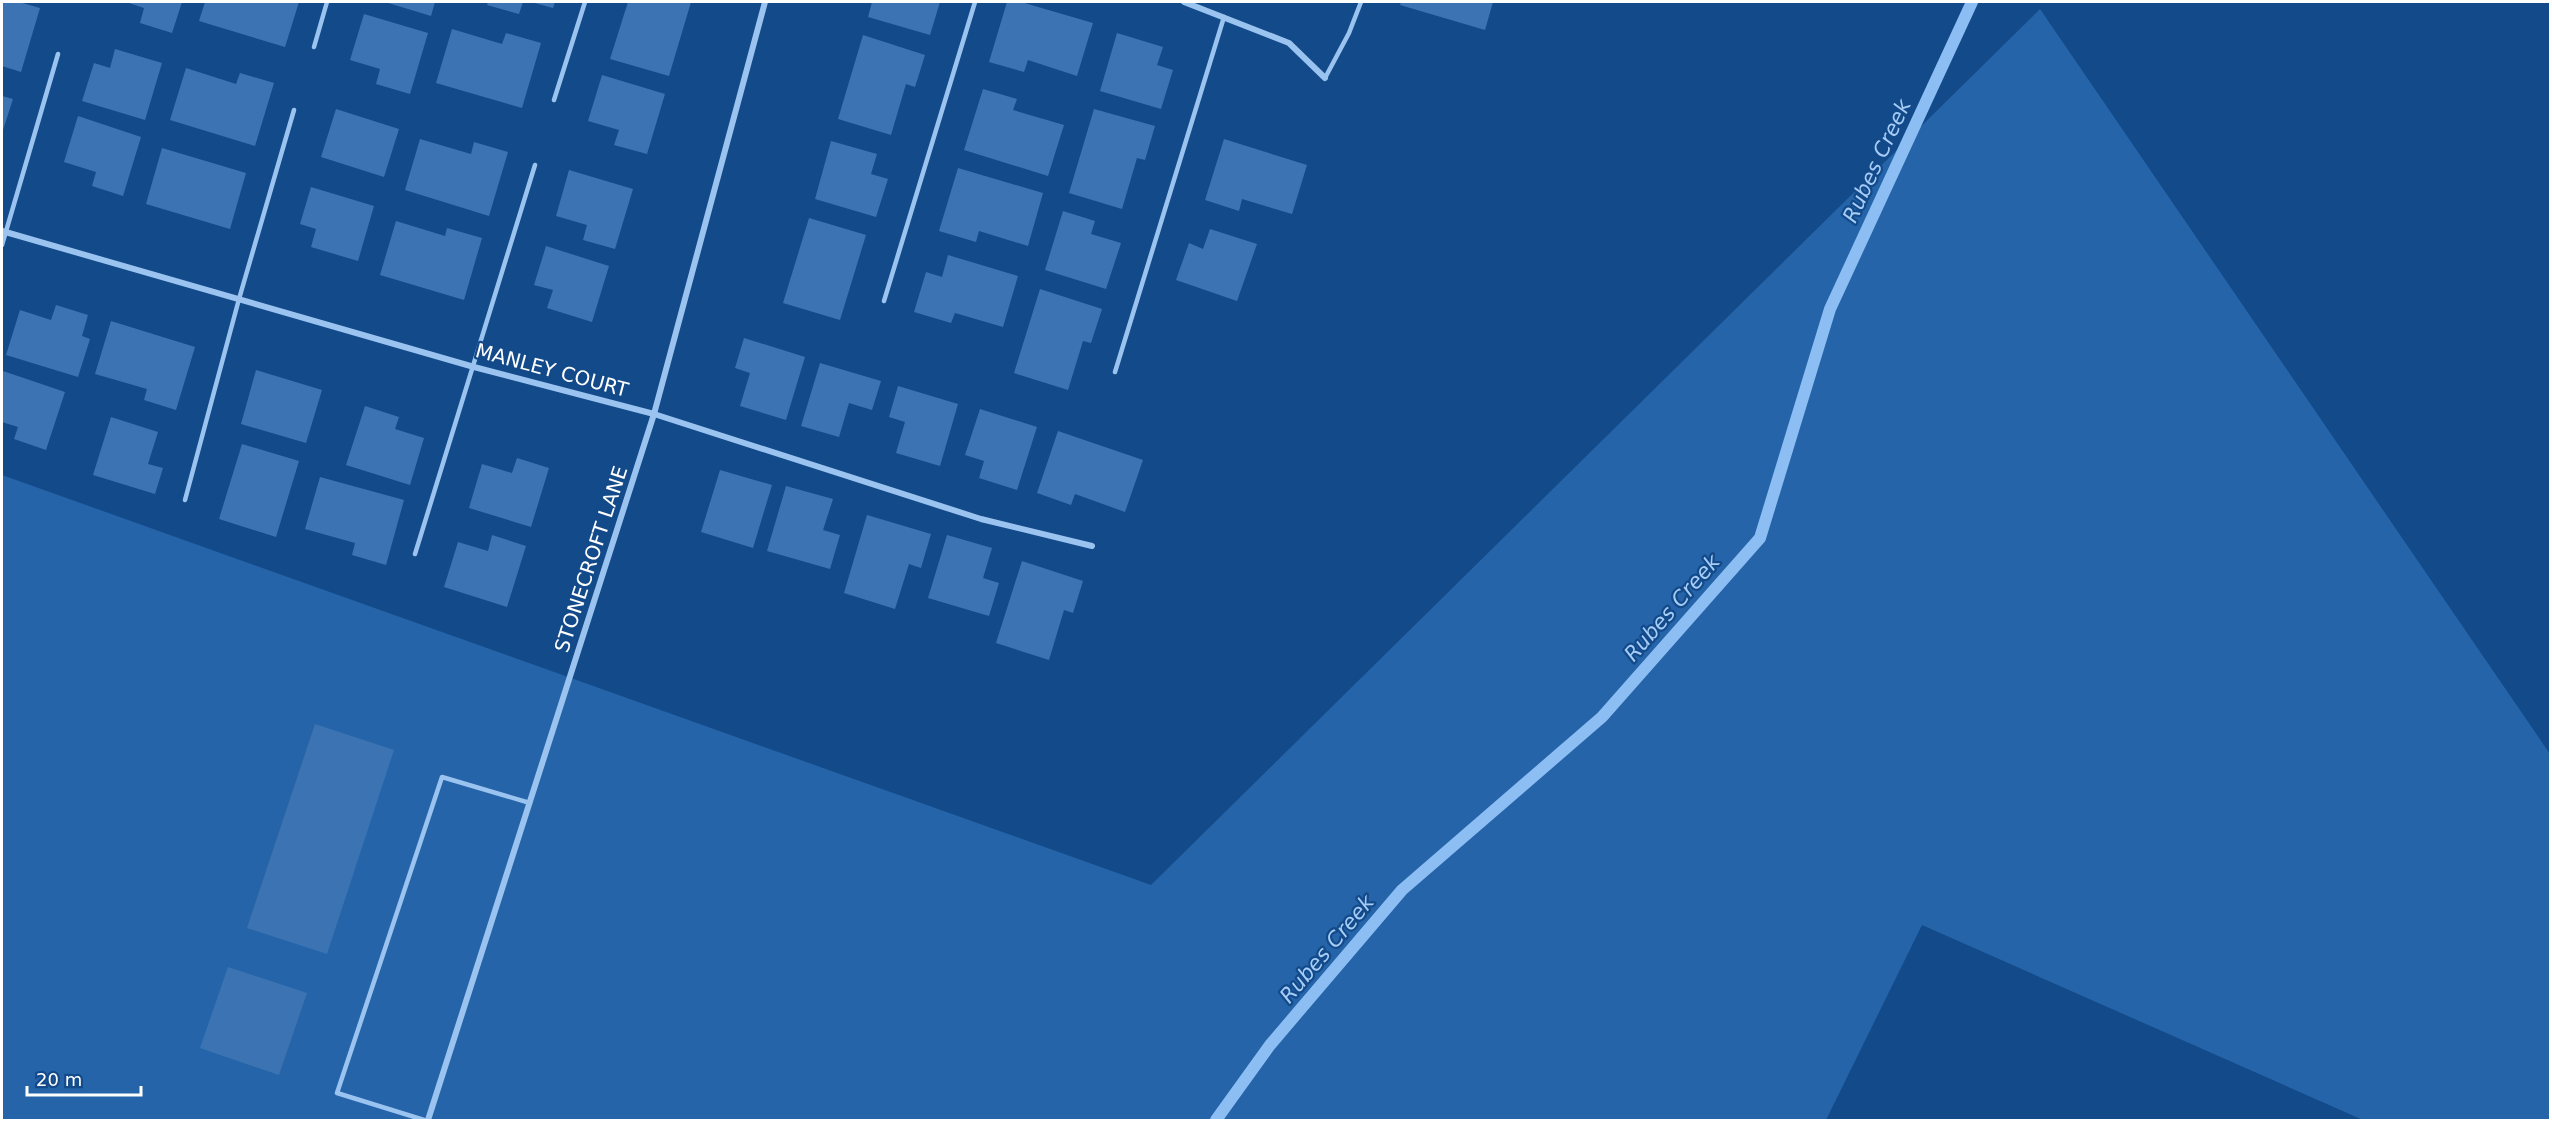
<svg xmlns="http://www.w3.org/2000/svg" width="2552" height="1122" viewBox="0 0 2552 1122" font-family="'DejaVu Sans',sans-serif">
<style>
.green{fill:#2564a9}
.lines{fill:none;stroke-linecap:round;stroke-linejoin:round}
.stream{stroke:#8cbef3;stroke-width:12}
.building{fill:#3c74b3}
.service{stroke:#9ac3f0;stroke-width:4.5}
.minor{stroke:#9ac3f0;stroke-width:6}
.labels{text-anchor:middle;stroke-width:4.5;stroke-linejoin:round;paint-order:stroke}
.street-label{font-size:20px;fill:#fff;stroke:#134a8a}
.water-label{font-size:21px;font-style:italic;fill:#a6cdf7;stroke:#134a8a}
</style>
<rect width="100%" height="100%" fill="#134a8a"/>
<!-- green -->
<path class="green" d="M2040,9L2550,754V1120H2363L1922,925L1826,1120H2V475L1151,885Z"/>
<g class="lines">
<!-- stream -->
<path class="stream" d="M1216,1120L1270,1045L1402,890L1602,717L1760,538L1830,309L1972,2"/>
</g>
<!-- building -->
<g class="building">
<path d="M2,2H19L40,8L21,72L2,66Z"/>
<path d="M126,2H182L172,33L140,23L144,8Z"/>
<path d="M205,2H299L285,47L199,21Z"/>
<path d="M385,2H435L431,16Z"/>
<path d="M488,2H523L519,14L487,5Z"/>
<path d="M531,2H555L553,8Z"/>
<path d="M628,2H691L669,76L610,59Z"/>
<path d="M872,2H940L930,35L868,17Z"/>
<path d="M1007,2H1021L1093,23L1077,76L1028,60L1024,72L989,62Z"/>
<path d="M1401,2H1493L1485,30L1400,5Z"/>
<path d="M364,14L428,33L410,94L376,84L380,69L350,60Z"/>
<path d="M452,29L502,44L506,33L541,43L522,108L436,83Z"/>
<path d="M1117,33L1163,47L1157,65L1173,70L1161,109L1100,91Z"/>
<path d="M863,35L925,55L915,87L906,84L891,135L838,119Z"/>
<path d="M115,49L162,63L145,120L82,101L94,63L110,68Z"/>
<path d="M186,68L236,84L240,73L274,83L255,146L170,120Z"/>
<path d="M602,75L665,94L647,154L614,145L619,130L588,121Z"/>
<path d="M983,89L1017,99L1013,110L1064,125L1048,176L964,150Z"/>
<path d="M2,96L13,99L2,133Z"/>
<path d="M336,109L399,129L384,177L321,157Z"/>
<path d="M1094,109L1155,126L1145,160L1137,158L1122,209L1069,193Z"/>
<path d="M78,116L141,137L123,196L92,186L96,172L64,162Z"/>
<path d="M420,139L471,154L474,142L508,152L489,216L405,190Z"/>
<path d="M1224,139L1307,165L1292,214L1242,199L1239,211L1205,200Z"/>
<path d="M831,141L877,154L871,174L888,179L876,217L815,199Z"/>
<path d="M162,148L246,173L230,229L146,204Z"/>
<path d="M958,168L1043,193L1028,246L979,231L976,242L939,231Z"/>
<path d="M569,170L633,189L615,249L583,240L587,225L556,216Z"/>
<path d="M311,187L374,206L358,261L311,247L316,229L300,224Z"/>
<path d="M1063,211L1095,221L1091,234L1121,243L1106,289L1045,270Z"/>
<path d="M809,218L866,235L840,320L783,303Z"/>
<path d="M396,221L445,236L447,228L482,238L464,300L380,275Z"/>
<path d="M1210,229L1257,244L1237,301L1176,280L1189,243L1203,249Z"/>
<path d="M546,246L609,266L592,322L547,308L553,290L534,285Z"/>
<path d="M948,255L1018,276L1003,327L955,313L951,323L914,312L926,272L942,277Z"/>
<path d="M1040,289L1102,309L1091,343L1083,341L1068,390L1014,373Z"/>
<path d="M56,305L88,315L82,336L90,339L78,377L6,355L20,310L51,320Z"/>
<path d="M111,321L195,347L176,410L144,400L147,389L95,374Z"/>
<path d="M744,338L805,357L786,420L740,406L750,373L735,368Z"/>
<path d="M820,363L881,381L872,410L849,403L839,437L801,426Z"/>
<path d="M256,370L322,390L306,443L241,424Z"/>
<path d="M3,371L65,392L46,450L14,439L18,427L2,422Z"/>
<path d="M898,386L958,404L940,466L896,453L905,422L889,417Z"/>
<path d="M365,406L399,417L395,429L424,438L410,485L346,465Z"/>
<path d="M980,409L1037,427L1017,490L979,478L984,461L965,455Z"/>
<path d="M111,417L158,432L148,464L163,468L155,494L93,475Z"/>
<path d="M1058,431L1143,460L1125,512L1075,494L1071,505L1037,493Z"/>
<path d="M242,444L299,461L276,537L219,519Z"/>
<path d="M517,458L549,468L531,527L469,508L482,464L512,473Z"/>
<path d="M720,470L772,485L753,548L701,532Z"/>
<path d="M320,477L404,500L386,565L352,555L355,543L305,529Z"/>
<path d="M786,486L833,499L823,530L840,535L830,569L767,551Z"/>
<path d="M867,515L931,534L921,568L909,564L895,609L844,593Z"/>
<path d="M492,535L526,546L507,607L444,587L458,542L488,551Z"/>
<path d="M947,535L992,548L983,578L999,583L989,616L928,598Z"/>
<path d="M1022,561L1083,581L1073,613L1064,610L1049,660L996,643Z"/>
<path d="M315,724L394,750L327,954L247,928Z"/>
<path d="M228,967L307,993L279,1075L200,1048Z"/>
</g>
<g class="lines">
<!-- service -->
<g class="service">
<path d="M314,47L327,2"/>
<path d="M1325,78L1349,33L1361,2"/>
<path d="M554,100L585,2"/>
<path d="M2,245L58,54"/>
<path d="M884,301L975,2"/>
<path d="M1115,372L1224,17"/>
<path d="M185,500L239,299L294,110"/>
<path d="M415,554L535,165"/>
<path d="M424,1120L337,1093L442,777L530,803"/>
</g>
<!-- minor -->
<g class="minor">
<path d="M1184,2L1289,43L1325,78"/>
<path d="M2,231L474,367L654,414L981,519L1092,546"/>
<path d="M428,1120L654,414L765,2"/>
</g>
</g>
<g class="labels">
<!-- street labels -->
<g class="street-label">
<text transform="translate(552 370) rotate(15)" y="7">MANLEY COURT</text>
<text transform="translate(591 559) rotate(-72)" y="7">STONECROFT LANE</text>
</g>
<!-- water labels -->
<g class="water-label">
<text transform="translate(1877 161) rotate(-65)" y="7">Rubes Creek</text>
<text transform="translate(1672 608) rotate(-49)" y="7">Rubes Creek</text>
<text transform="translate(1327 949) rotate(-50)" y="7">Rubes Creek</text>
</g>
</g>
<!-- border -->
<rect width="2552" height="1122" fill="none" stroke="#ffffff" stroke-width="6"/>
<!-- scale -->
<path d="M27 1086v9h114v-9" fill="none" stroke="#ffffff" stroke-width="3"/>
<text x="36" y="1086" font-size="18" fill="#ffffff" stroke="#134a8a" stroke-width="4.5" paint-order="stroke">20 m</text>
</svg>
